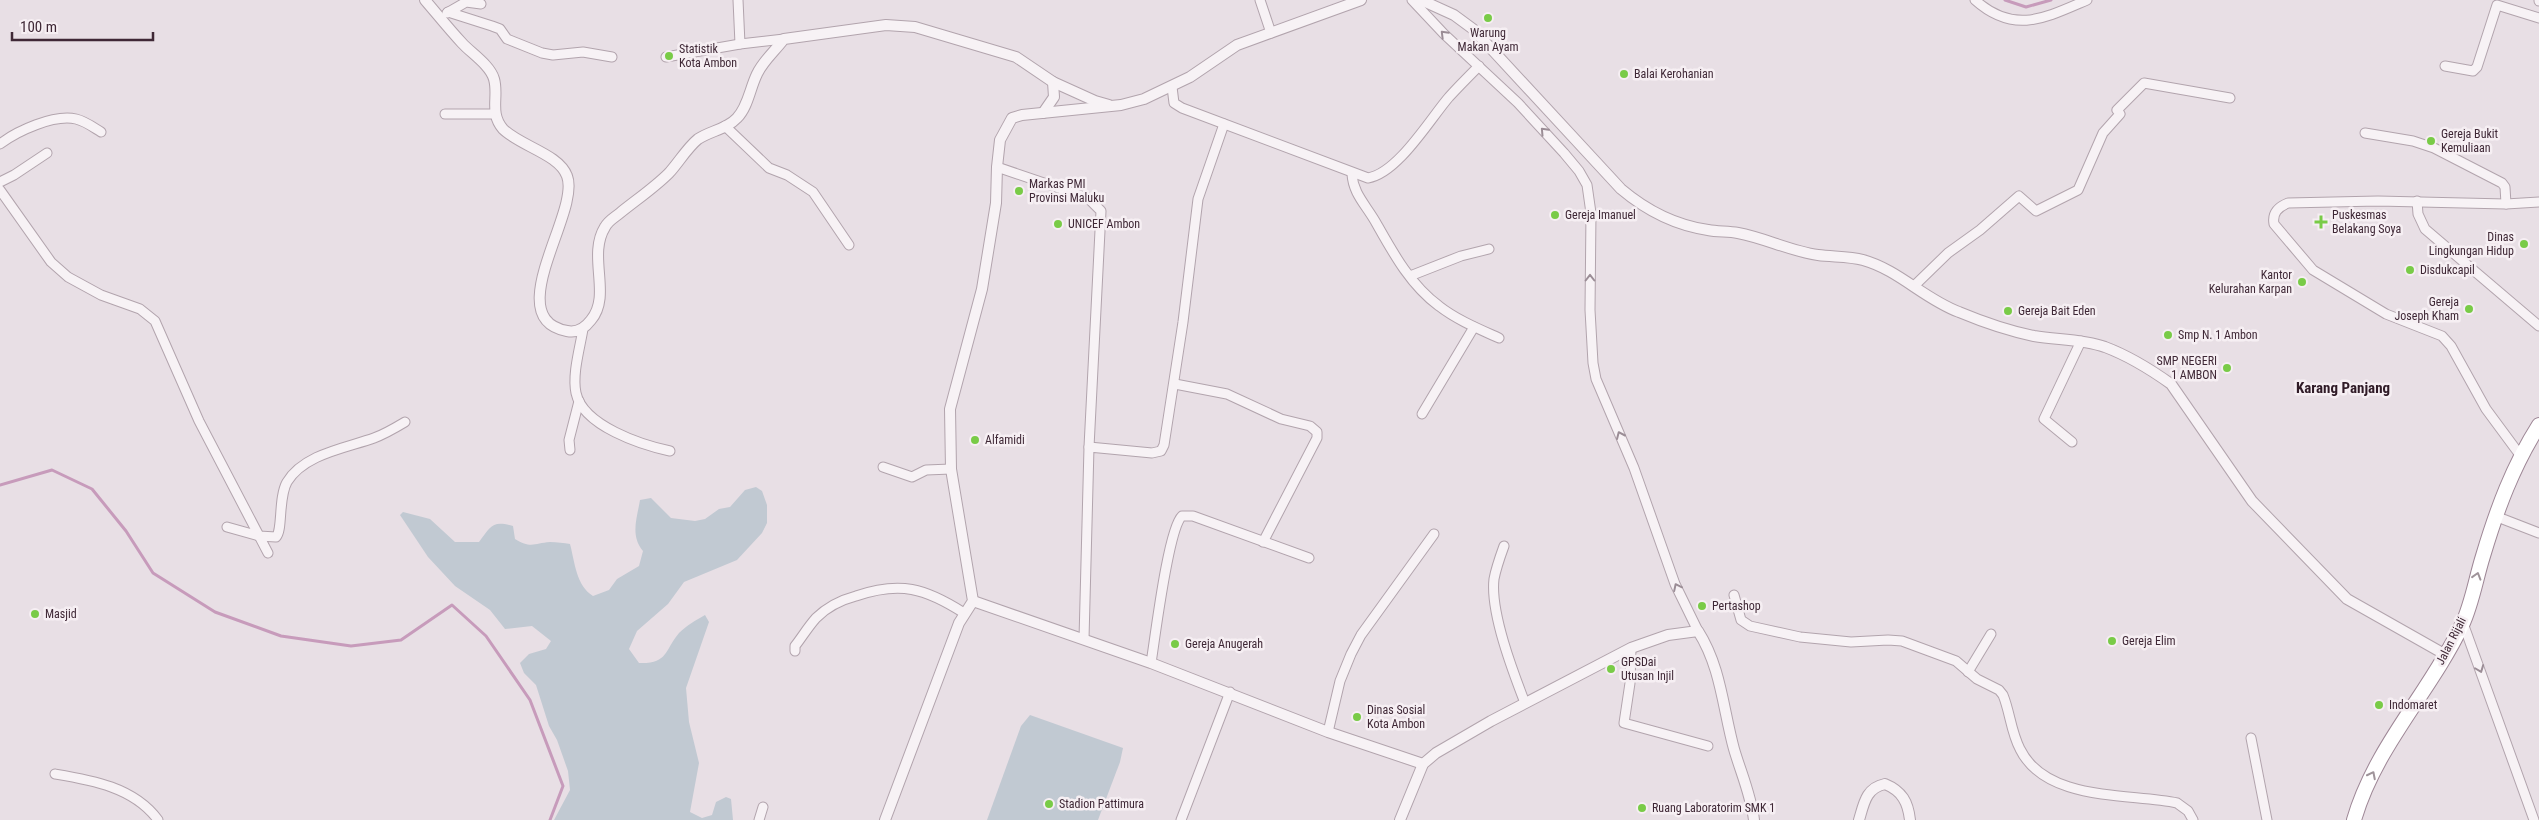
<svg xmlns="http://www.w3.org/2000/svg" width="2539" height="820" viewBox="0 0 2539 820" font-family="'Roboto Condensed',sans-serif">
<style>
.green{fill:#c1c9d2}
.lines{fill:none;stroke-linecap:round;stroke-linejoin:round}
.stream{stroke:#c79bbb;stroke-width:3}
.minor-casing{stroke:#b2a4ad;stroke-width:11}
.tertiary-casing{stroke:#b2a4ad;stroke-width:12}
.trunk-casing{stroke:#9e8796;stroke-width:16}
.minor{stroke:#f7f2f5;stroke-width:9}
.tertiary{stroke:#f7f2f5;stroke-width:10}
.trunk{stroke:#fff;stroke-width:14}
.oneway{stroke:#9b8d96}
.oneway2{stroke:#9f949a}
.poi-dot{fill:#79cb47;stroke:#f6eff3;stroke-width:2}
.labels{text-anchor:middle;stroke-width:5;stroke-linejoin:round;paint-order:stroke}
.poi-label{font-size:12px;fill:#3f2836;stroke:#f6eff3;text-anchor:start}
.street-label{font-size:12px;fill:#3f2836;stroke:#f6eff3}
.quarter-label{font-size:15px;font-weight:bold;fill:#301b27;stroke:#f6eff3}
</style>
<rect width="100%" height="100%" fill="#e8dfe5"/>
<!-- green -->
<g class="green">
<path d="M756,487L762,491L767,505V523L762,533L737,560L684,582L668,604L637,631L629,649L639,663C668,664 664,651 679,633C686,626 696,620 705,615L709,622L686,688L689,722L699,763L690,812L702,818L712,815L716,802L726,797L731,799L733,820H554L570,790L568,771L557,740L549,726L536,685L524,673L520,663L529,654L546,649L551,641L532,626L505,629L490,610L455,586L428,557L400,515L403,512L430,519L455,542H479C491,526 492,520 513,526L515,539C531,549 535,543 550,542C557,542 564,543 570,544C575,563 576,585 593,596L609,590L617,579L639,566L643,551C630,536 637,518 640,500L651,498L671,518L695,521L705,519L719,509L730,507L745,490Z"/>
<path d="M1030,715L1123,748L1120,762L1098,820H987L1021,726Z"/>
</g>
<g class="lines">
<!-- stream -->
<g class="stream">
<path d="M2005,0L2026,7L2051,0"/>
<path d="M0,485L52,470L92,489L126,531L153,573L215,612L281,636L351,646L401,640L452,605L486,636L530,700L563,786L550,820"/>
</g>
<!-- minor casing -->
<g class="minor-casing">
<g id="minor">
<path d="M738,0L740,44"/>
<path d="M1260,0L1271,33"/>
<path d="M1412,0L1444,34L1518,103L1564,153L1579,171L1587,185L1591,213L1590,310L1593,363L1596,379L1634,468L1675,584L1698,631"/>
<path d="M1975,0C2014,35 2045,18 2087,0"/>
<path d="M2539,0V1"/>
<path d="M448,12L492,26L500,29L507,39L542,53L553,55L583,52L612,57"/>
<path d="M447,13L466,2L481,4"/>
<path d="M666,57L740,44L784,39"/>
<path d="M2445,66L2473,71L2477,67L2497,5L2539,18"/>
<path d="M1172,87L1174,103L1182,108L1368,178C1398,173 1430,119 1449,97C1459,86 1469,76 1479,66"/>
<path d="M445,114H495"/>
<path d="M725,126L769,168L787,175L813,192L849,245"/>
<path d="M2365,133L2413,141L2434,148L2502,183L2505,187L2506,204"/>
<path d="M0,144C17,131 54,114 76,119C85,121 93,127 101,132"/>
<path d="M997,167L1088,198L1101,211L1089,447"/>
<path d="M1352,174C1353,193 1365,204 1375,221C1392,251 1410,285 1439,306C1457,320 1479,329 1499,338"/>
<path d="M0,182L14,175L47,153"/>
<path d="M0,190L51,262L68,277L101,295L140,309L155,321L199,421L268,553"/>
<path d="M2417,201L2418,214L2425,229L2539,326"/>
<path d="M1410,276L1461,256L1489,249"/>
<path d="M1914,286L1948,253L1980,230L2019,196L2036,211L2078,190L2103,133L2120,114L2117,110L2144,83L2230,98"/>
<path d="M583,329C580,348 572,374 576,393C583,426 642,445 670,451"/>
<path d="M1175,384L1227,394L1281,419L1310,426L1317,432V438L1263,542"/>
<path d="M1422,414L1474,327"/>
<path d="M2072,442L2044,419L2081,341"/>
<path d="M570,450L569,440L579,401"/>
<path d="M2520,455L2486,409L2451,346L2442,336L2386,314L2313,270L2274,224C2272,213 2278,207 2288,203L2378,201L2506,204L2539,202"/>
<path d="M883,467L912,477L926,470L951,469"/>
<path d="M2495,516L2539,533"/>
<path d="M227,527L259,536L276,537C283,530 278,498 287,482C304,454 346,448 374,438C385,434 395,428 405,422"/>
<path d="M1504,546C1500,557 1496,568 1494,579C1490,612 1513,672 1525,703"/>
<path d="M1734,595L1741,620L1750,626L1800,637L1851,642L1888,640L1902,641L1956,661L1977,679L1999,690L2003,695C2010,712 2011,732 2020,749C2046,802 2129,793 2177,803L2188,811L2193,820"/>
<path d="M2463,623L2534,820"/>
<path d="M1084,639L1089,447L1152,453L1161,451L1164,445L1183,322L1198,199L1224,124"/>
<path d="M1631,648L1630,683L1624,723L1708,746"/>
<path d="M795,651V646C802,637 808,627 816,618C827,607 841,600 856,596C900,581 925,588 964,613"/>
<path d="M1151,663C1155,639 1168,529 1182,516H1193L1309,558"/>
<path d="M1968,672L1991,634"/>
<path d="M1328,732L1340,681L1351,654L1361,635L1434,534"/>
<path d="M2251,738L2267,820"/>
<path d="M55,774C91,780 134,787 158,820"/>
<path d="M759,820L763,807"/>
<path d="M1181,820L1230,692"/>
</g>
</g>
<!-- tertiary casing -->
<g class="tertiary-casing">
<g id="tertiary">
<path d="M425,0C437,14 449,29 462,43C471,53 490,65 494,79C499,96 489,113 503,129C520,146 559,154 567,176C581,212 499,318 567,331C577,333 585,328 591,320C612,295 587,256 605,227C608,221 614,218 620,213C636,200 654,188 669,173C679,162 687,148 698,139C710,131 727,129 737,118C748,107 750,88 757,74C763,61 775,51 784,39L886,25L915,27L1016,57L1053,82L1095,101L1109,105"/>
<path d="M1421,0L1454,15L1473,29L1621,189C1647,211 1674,225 1708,230C1718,232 1728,231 1738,233C1765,238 1790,251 1818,255C1833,257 1849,256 1863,260C1899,270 1924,299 1959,312C1983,322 2009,331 2034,336C2058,340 2082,339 2105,347C2129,356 2150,369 2171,384L2252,501L2347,599L2446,655"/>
<path d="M1043,113L1054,97L1053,82"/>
<path d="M973,601L1151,663L1328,732L1423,764"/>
<path d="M885,820L959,623L973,601L951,469L950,409L982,289L996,203L997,167L1000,140L1012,118L1022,115L1121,105L1144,99L1190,77L1237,45L1361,0"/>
<path d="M1400,820L1423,764L1436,753L1491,721L1631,648L1668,635L1698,631C1721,667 1723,709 1734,749C1741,773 1751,795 1754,820"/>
<path d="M1859,820C1864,803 1866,788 1885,784C1902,791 1908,802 1910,820"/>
</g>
</g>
<!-- trunk casing -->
<g class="trunk-casing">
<path id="trunk" d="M2354,820C2375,747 2430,692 2462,625C2472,604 2476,578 2483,556C2497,509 2513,466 2539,425"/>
</g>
<!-- minor -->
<use href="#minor" class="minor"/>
<!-- tertiary -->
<use href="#tertiary" class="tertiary"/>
<!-- trunk -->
<use href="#trunk" class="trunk"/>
</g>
<!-- one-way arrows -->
<defs><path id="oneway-chevron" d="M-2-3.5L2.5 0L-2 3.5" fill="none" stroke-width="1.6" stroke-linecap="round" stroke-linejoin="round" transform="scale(1.25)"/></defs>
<g class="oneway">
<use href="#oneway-chevron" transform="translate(1444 34) rotate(-135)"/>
<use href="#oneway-chevron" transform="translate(1544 131) rotate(-133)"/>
<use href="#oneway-chevron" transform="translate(1590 278) rotate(-90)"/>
<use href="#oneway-chevron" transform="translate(1620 435) rotate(-114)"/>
<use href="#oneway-chevron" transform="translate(1677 587) rotate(-116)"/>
<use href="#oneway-chevron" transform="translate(2480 669) rotate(69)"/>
</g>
<g class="oneway2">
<use href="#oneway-chevron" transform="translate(2477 576) rotate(-73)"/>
<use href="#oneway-chevron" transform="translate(2372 775) rotate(-63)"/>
</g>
<!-- markers -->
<g class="poi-dot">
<circle cx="1488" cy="18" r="5"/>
<circle cx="669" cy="56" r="5"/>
<circle cx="1624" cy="74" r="5"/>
<circle cx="2431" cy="141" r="5"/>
<circle cx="1019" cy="191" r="5"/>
<circle cx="1555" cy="215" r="5"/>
<path d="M2318.5 214.5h5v5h5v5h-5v5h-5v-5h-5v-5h5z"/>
<circle cx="1058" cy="224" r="5"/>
<circle cx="2524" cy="244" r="5"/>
<circle cx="2410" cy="270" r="5"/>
<circle cx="2302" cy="282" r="5"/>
<circle cx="2469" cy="309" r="5"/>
<circle cx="2008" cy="311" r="5"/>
<circle cx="2168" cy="335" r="5"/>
<circle cx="2227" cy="368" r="5"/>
<circle cx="975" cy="440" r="5"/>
<circle cx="1702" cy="606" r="5"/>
<circle cx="35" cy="614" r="5"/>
<circle cx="2112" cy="641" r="5"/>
<circle cx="1175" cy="644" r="5"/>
<circle cx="1611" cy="669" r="5"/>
<circle cx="2379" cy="705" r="5"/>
<circle cx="1357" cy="717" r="5"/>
<circle cx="1049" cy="804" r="5"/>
<circle cx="1642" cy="808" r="5"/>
</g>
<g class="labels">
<!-- poi labels -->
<g class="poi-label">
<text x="1488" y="37" text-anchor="middle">Warung<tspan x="1488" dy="14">Makan Ayam</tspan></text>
<text x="679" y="53">Statistik<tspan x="679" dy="14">Kota Ambon</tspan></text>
<text x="1634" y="78">Balai Kerohanian</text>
<text x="2441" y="138">Gereja Bukit<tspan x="2441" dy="14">Kemuliaan</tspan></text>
<text x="1029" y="188">Markas PMI<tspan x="1029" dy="14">Provinsi Maluku</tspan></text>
<text x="1565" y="219">Gereja Imanuel</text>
<text x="2332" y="219">Puskesmas<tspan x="2332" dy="14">Belakang Soya</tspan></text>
<text x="1068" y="228">UNICEF Ambon</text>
<text x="2514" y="241" text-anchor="end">Dinas<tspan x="2514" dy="14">Lingkungan Hidup</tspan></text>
<text x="2420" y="274">Disdukcapil</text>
<text x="2292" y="279" text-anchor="end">Kantor<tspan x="2292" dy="14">Kelurahan Karpan</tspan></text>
<text x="2459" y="306" text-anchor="end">Gereja<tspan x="2459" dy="14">Joseph Kham</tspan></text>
<text x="2018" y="315">Gereja Bait Eden</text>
<text x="2178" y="339">Smp N. 1 Ambon</text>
<text x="2217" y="365" text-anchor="end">SMP NEGERI<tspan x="2217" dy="14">1 AMBON</tspan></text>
<text x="985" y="444">Alfamidi</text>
<text x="1712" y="610">Pertashop</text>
<text x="45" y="618">Masjid</text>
<text x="2122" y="645">Gereja Elim</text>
<text x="1185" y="648">Gereja Anugerah</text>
<text x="1621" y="666">GPSDai<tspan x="1621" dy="14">Utusan Injil</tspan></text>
<text x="2389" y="709">Indomaret</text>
<text x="1367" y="714">Dinas Sosial<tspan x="1367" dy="14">Kota Ambon</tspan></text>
<text x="1059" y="808">Stadion Pattimura</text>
<text x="1652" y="812">Ruang Laboratorim SMK 1</text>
</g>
<!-- street labels -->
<g class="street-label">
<text transform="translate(2451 641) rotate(-63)" y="4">Jalan Rijali</text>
</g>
<!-- quarter labels -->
<g class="quarter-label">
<text x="2343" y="393">Karang Panjang</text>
</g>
</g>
<!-- scale -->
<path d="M12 32v8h141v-8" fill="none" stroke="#3f2836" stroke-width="2.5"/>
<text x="20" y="32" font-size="15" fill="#3f2836" stroke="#f6eff3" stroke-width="4" paint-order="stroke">100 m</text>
</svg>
